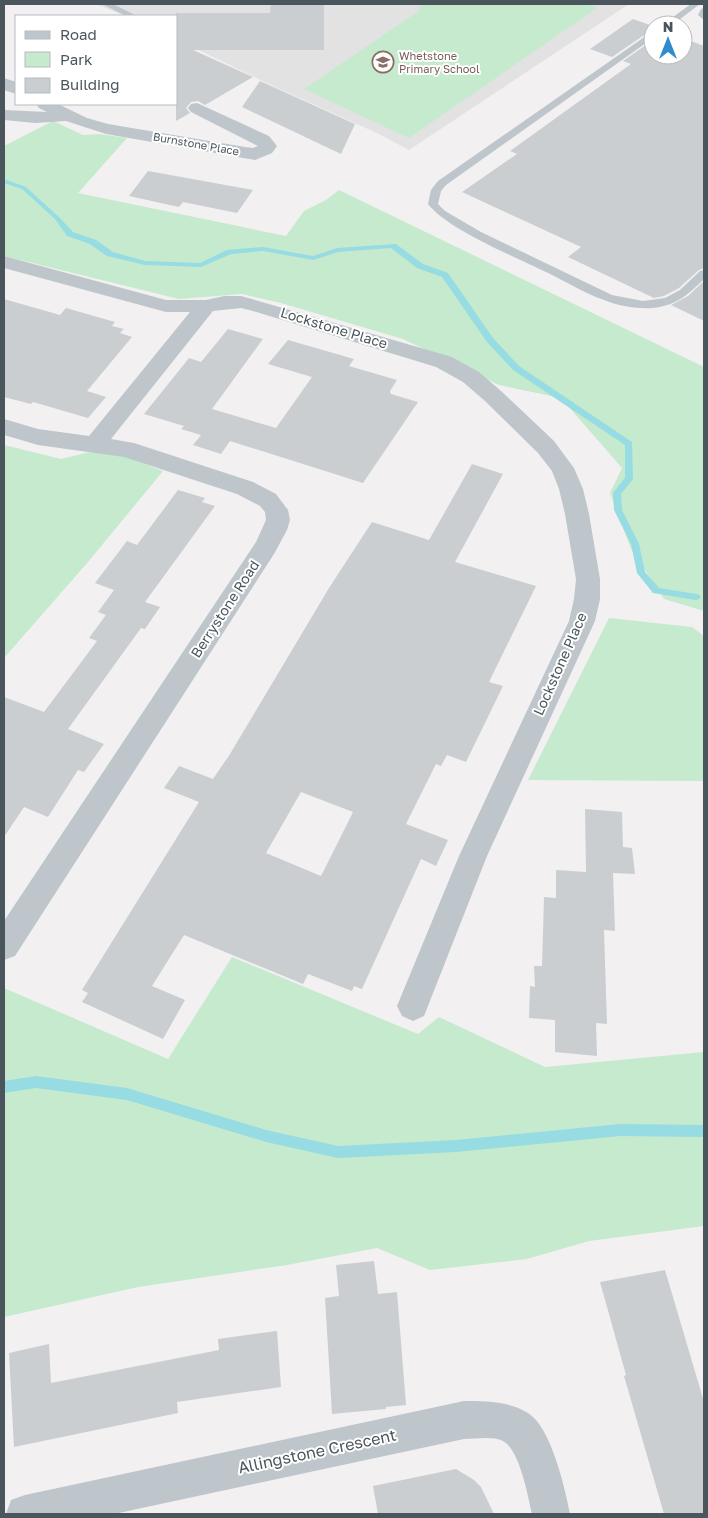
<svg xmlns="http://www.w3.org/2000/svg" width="708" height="1518" viewBox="0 0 708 1518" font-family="'Golos Text',sans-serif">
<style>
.education{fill:#e3e2e2}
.green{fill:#c5eace}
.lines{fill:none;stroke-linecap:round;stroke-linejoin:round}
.stream{fill:#97dce2;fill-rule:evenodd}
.building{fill:#cbced1;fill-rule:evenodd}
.lane{fill:#bec6cb;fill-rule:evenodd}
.street{fill:#bec6cb;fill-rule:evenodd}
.labels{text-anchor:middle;stroke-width:4;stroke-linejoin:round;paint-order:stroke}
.far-education-label{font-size:11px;fill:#785e54;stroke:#fff;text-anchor:start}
.far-street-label{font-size:11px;fill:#4a565b;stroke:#fff}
.street-label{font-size:14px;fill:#4a565b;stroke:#fff}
.near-street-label{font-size:16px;fill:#4a565b;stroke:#fff}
</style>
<rect width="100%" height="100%" fill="#f2f0f1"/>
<!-- education -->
<path class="education" d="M96,4H629L409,150L379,134L271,85L176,39V16H125Z"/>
<!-- green -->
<g class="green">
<path d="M420,4H587L597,8L409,138L304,89L419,11Z"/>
<path d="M53,121L83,135L99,134L127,138L78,193L286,236L304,211L326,200L339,190L704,367V611L664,599L631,549L610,493L622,468L561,398L499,385L403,339L281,303L242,294L179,299L4,256V146Z"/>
<path d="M4,445L61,459L94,451L119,454L163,471L88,562L4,658Z"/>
<path d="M609,618L692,627L704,636V781L528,780Z"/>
<path d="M232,957L418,1034L439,1017L545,1067L704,1052V1226L589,1241L527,1259L430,1270L377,1248L287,1265L138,1287L4,1317V988L168,1059Z"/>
</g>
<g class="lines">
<!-- stream -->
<g class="stream">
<path d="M4,179L26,187L59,217L73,232L96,240L113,252L145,261L200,263L227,250L263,247L313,256L337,248L396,244L423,264L448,273L493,338L519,366L632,442L633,479L621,494L622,510L639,544L645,572L659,588L696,594L699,595L701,597L699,599L696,600L653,593L637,573L631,544L614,510L613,493L625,478V445L513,370L487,342L442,277L417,268L391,248L338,252L313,260L263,251L231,254L201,267L145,265L107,256L90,244L67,236L55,219L22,189L4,183Z"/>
<path d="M36,1076L127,1088L266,1130L338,1146L456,1140L620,1124L704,1125V1137L620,1136L456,1152L338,1158L266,1142L127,1100L36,1088L4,1093V1081Z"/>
</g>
</g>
<!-- building -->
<g class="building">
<path d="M271,4H324V50H193L253,77L205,105L198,101L191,102L186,108L190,113L176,121V13H270Z"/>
<path d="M633,19L653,26V29L612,57L590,49Z"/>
<path d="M683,38L704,46V268L699,270L679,288L664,296L654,298L568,257L581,247L462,192L517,154L510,151L631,64L623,61L653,40V55H683Z"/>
<path d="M260,81L355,124L341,154L242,107Z"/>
<path d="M148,171L198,180L253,190L237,213L183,202L179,207L129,196Z"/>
<path d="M704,281V321L671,305L688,296Z"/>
<path d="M4,299L60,315L66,308L115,322L112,326L124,329L120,333L132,337L87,391L106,397L88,418L33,402L31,404L4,397Z"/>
<path d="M228,329L263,339L212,409L276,428L312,377L268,364L288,340L354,359L349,366L397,380L390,391L391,394L418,402L363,483L230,441L221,454L193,445L201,435L181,429L184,426L144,414L189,358L201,362Z"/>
<path d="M472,464L503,474L455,562L536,586L489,682L503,686L466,762L447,755L441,766L436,764L406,824L448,840L436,866L421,859L362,989L354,986L352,991L308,974L303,984L184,935L152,986L185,1000L163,1039L82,1002L88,993L82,990L199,802L164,788L179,766L213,779L230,754L329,588L372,522L429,540ZM301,792L353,812L321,876L266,853Z"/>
<path d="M178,490L205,498L202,502L215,506L145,602L160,607L145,629L141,628L68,729L104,744L84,772L78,770L48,817L24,807L4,837V697L44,712L97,641L89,638L106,615L98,612L114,590L95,583L127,541L137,545Z"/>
<path d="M585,809L622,812L623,847L632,848L635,874L613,873L615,931L604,930L607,1024L596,1023L597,1056L555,1052V1020L529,1018L530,986L535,987L534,966H542L544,897L556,898V870L586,872Z"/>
<path d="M374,1261L378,1294L397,1292L406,1405L386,1407V1409L332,1414L325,1298L339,1296L336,1265Z"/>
<path d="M665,1270L704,1402V1514H664L624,1376L626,1375L600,1282Z"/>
<path d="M277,1331L281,1387L177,1402L178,1413L14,1447L9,1353L49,1344L51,1383L219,1350L218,1339Z"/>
<path d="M456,1469L474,1480L481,1487L494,1514H378L373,1486Z"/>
</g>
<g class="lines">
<!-- lane -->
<g class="lane">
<path d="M102,4H113L137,16H126Z"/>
<path d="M691,4H700L672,25H662Z"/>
<path d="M704,8V20L698,15L701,9Z"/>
<path d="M653,31V38L446,185L441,191L438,204L445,211L481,232L612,295L643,301L665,298L680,290L700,271L704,270V279C689,294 675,306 653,308C637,309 618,306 604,300C584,293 565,281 546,272C515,257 447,229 428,204L431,190L438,181Z"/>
</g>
<!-- street -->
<g class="street">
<path d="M4,78L16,82V94L4,90Z"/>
<path d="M197,103L269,136L277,146L272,153L255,160L106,134L66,121L35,123L4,120V110L47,112L39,108L36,104H58L87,118L108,124L245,147L253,148L258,146L191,112L188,108L191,104Z"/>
<path d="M4,256L166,300H206L224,296H241L452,357L479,372L501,391L554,441L574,468L583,489L589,514L600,579V599L595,621L487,856L424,1016L413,1021L402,1016L397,1006L459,856L569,621L574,599L576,579L565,514L559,489L552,471L538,453L485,401L463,382L436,367L253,311L241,308L213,311L111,439L134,443L253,482L276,494L288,510L290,520L287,530L274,554L15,956L4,960V921L256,542L266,520L265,512L260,506L237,494L124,457L38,445L4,435V419L38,429L89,436L190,312H166L4,268Z"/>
<path d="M464,1401C485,1401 509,1401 528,1413C551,1427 565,1488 570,1514H532C528,1497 520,1450 503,1441C493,1436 475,1439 464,1439L114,1514H6L11,1500L25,1495Z"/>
</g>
</g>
<!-- icons -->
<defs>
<g id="school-ring" transform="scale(1.125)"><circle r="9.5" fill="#fff" stroke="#8d6e63" stroke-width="1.5"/><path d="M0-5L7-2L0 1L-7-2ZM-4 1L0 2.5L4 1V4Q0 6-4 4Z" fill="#8d6e63"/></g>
</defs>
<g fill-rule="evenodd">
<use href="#school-ring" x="383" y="62"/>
</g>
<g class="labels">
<!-- far-education labels -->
<g class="far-education-label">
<text x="399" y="60">Whetstone<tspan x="399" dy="13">Primary School</tspan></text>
</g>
<!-- far-street labels -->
<g class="far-street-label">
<text transform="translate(196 144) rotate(10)" y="4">Burnstone Place</text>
</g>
<!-- street labels -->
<g class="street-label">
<text transform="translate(334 328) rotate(17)" y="5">Lockstone Place</text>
<text transform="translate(225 609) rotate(-57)" y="5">Berrystone Road</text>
<text transform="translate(560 664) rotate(-66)" y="5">Lockstone Place</text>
</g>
<!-- near-street labels -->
<g class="near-street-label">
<text transform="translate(317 1451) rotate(-12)" y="6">Allingstone Crescent</text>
</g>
</g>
<!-- border -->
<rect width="708" height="1518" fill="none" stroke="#4a565b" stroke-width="10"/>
<!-- legend -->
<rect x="15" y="15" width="162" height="90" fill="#ffffff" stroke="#b7bbbd"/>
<rect x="25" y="31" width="25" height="8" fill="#bec6cb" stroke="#b7bbbd"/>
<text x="60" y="40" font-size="15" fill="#4a565b">Road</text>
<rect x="25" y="52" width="25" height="15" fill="#c5eace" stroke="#b7bbbd"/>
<text x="60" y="65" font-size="15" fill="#4a565b">Park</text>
<rect x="25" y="78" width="25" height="15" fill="#cbced1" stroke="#b7bbbd"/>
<text x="60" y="90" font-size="15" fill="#4a565b">Building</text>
<!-- north arrow -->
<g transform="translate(668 40)"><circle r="24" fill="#ffffff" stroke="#b7bbbd"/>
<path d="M0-4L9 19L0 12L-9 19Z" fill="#308acd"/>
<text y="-8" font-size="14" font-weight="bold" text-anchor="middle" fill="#4a565b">N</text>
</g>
</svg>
